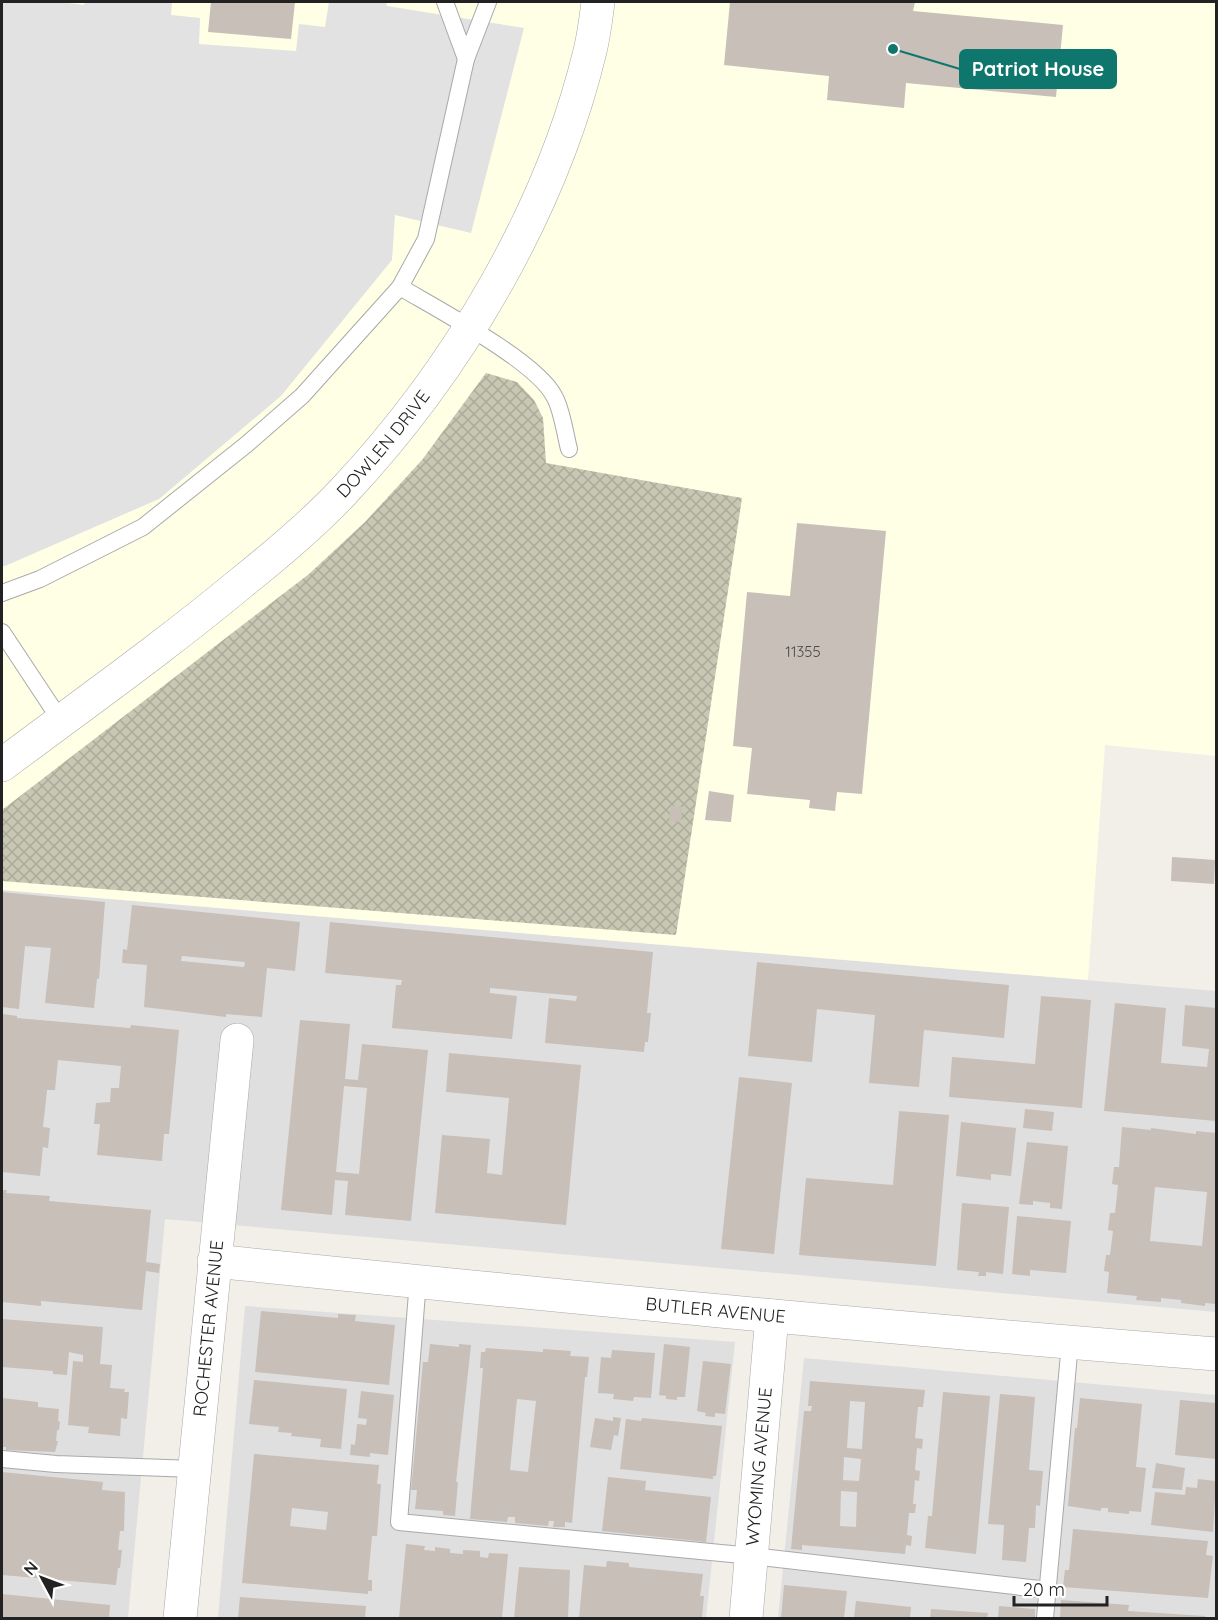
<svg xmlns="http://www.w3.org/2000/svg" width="1218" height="1620" viewBox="0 0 1218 1620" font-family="Quicksand,sans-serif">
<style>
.residential{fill:#e0dfdf}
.education{fill:#ffffe5}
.construction{fill:url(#construction-cross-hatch)}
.parking{fill:#e2e2e2}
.building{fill:#c7bfb8;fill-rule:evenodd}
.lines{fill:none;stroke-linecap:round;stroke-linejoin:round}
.lane-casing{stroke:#a9a9a9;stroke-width:18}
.street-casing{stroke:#a9a9a9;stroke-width:34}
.lane{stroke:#fff;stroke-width:16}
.street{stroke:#fff;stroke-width:33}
.labels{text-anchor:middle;stroke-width:4.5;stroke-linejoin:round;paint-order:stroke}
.number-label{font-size:15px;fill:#4b4948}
.street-label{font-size:18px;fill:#222;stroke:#fff}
.leader{fill:none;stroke:#0f766e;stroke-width:2}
.callout-dot{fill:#0f766e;stroke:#fff;stroke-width:2}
.callout{fill:#0f766e;stroke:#0f766e;stroke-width:2}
.callout-label{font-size:20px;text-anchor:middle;font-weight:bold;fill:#fff}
</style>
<defs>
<pattern id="construction-cross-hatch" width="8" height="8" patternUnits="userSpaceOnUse" patternTransform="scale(1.5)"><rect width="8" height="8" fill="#c7c7b4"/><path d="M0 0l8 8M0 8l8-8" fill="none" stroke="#abab9a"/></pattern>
</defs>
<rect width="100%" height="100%" fill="#f2efe9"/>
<!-- residential -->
<g class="residential">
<path d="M2,890L1216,991V1312L165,1219L128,1618H2Z"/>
<path d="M245,1306L735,1342L706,1618H218Z"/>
<path d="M804,1358L1216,1395V1618H778Z"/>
</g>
<!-- education -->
<path class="education" d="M2,2H1216V756L1105,745L1088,980L2,890Z"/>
<!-- construction -->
<path class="construction" d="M486,373L517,382L534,400L543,418L546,463L742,498L676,935L2,881V810L309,574L365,522L422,460Z"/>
<!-- parking -->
<path class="parking" d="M2,2H60L84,5L85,2H172L171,15L200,18L199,44L296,51L299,24L325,27L329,2H386L387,6L524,28L471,233L395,215L392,260L281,396L159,499L5,566H2Z"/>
<!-- building -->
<g class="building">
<path d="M211,2H295L291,39L208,32Z"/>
<path d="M730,2H915L913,11L1063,25L1056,97L906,83L904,108L827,100L829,76L724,65Z"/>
<path d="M797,523L886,531L862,794L837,792L835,811L809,808L810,800L747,794L752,748L733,746L747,592L790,596Z"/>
<path d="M709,791L734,795L731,822L705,820Z"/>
<path d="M671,805L682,807L681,822L669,821Z"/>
<path d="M1172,857L1215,860L1214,884L1171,881Z"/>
<path d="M2,892L105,902L99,979H97L94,1008L45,1003L51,948L25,946L19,1009L2,1007Z"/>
<path d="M132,905L300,922L295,971L267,968L262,1017L226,1014V1017L144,1007L147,965L122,963L123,949L127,950ZM182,956L245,962L244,967L181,961Z"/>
<path d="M330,922L653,952L647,1013H651L648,1042H645L644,1052L545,1043L549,998L576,1001L577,996L490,988V993L517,996L512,1039L392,1028L396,985H401L402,980L325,973Z"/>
<path d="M757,962L1009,985L1004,1038L924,1030L919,1087L869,1083L875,1015L817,1009L812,1062L748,1056Z"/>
<path d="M1041,996L1091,1000L1082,1108L949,1097L952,1057L1035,1064Z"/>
<path d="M1115,1003L1166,1008L1161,1063L1207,1067L1209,1049L1182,1046L1185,1005L1216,1008V1121L1104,1111Z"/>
<path d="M2,1014L17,1016V1018L130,1028L131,1025L179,1030L169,1134H164L162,1161L97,1155L100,1124H94L96,1103L110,1102L111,1088H119L121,1066L58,1060L55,1090H47L43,1127L50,1128L48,1148L43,1147L40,1176L2,1172Z"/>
<path d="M300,1020L350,1024L345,1079L358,1080L362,1044L428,1050L411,1221L345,1215L348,1181L335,1180L332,1215L281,1210ZM344,1086L367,1088L359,1174L336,1172Z"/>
<path d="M449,1053L581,1065L566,1225L435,1213L442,1135L490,1139L487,1173L502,1175L509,1098L446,1092Z"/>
<path d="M739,1077L792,1083L774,1254L721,1249Z"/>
<path d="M1025,1109L1054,1112L1052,1131L1023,1128Z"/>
<path d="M899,1111L949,1115L936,1266L799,1255L806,1178L893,1185Z"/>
<path d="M961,1122L1016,1128L1011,1176L991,1174V1180L956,1176Z"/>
<path d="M1122,1127L1151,1130V1128L1196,1134V1131L1216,1133V1304L1205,1303V1306L1181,1303V1300L1161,1298V1302L1136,1300L1137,1296L1107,1293L1109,1272L1104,1271L1106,1255H1110L1113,1231L1108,1230L1110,1213H1115L1118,1185L1112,1184L1114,1167H1119ZM1155,1187L1207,1192L1202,1246L1150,1241Z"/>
<path d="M1027,1142L1068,1146L1062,1209L1050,1208V1203L1033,1201V1205L1019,1204Z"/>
<path d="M2,1190H7L6,1193L50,1196L49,1201L151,1210L146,1262L160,1264L159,1273L146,1271L142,1310L41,1301V1306L2,1302Z"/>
<path d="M962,1203L1009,1207L1003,1274L986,1272V1276H978L979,1272L957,1270Z"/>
<path d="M1017,1216L1071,1221L1066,1273L1030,1270V1276L1012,1274Z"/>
<path d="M261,1311L338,1318V1314L356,1315L355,1321L395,1325L389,1385L255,1372Z"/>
<path d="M2,1319L103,1327L100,1364L112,1365L110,1388L125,1389L124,1392H129L127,1419L121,1418L120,1436L88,1433L89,1427L68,1425L73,1361L83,1362V1355L69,1352L67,1375L53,1374V1371L2,1367Z"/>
<path d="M430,1344L459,1347V1344L471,1345L456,1482H458L455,1516L443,1515V1511L415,1509L417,1490H411L423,1362H428Z"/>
<path d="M664,1344L690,1347L685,1397H677V1400L666,1399V1396L659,1395Z"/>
<path d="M486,1348L543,1352V1349L571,1351L570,1356L589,1357L587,1377H585L572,1523L565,1522V1527H553L554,1521H549L548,1526L515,1523V1517H508L507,1522L470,1519L483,1368H480L481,1352H485ZM517,1399L536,1401L528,1472L510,1470Z"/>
<path d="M612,1350L655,1353L651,1398L634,1397L633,1401L613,1399L614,1394L598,1393L601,1357L611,1358Z"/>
<path d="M703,1361L731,1364L725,1414L715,1413V1417L705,1416L706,1413L697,1411Z"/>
<path d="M254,1380L347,1389L341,1449L320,1447L321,1439L291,1436L292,1433L278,1432L279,1427L249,1424Z"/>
<path d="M810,1381L925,1390L923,1407H918L915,1438L923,1439L922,1449L917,1448L915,1470L920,1471L919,1481L915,1480L913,1504H916L915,1513H909L907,1535L912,1536L911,1546L906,1545L905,1554L802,1545V1550L791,1549L804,1411H811L812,1406H808ZM850,1401L865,1402L862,1449L847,1448ZM844,1457L861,1459L859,1481L843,1480ZM841,1491L857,1492L856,1527L840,1526Z"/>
<path d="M361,1391L394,1395L388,1455L370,1453V1457L350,1455L351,1444L355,1445L357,1424L366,1425L367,1419L358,1418Z"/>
<path d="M943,1392L990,1396L976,1554L925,1548L928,1516H932Z"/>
<path d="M1000,1394L1035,1397L1029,1470L1043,1471L1040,1506L1036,1505L1035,1528H1029L1026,1562L1002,1560L1004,1525L988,1524Z"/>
<path d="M2,1398L38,1402V1407L59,1409L58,1421L60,1422L59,1430H57L56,1441H58L55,1452L6,1450V1447H2Z"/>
<path d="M1080,1398L1142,1404L1136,1467L1146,1468L1141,1512L1129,1511V1514L1108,1512V1508H1101V1511L1068,1506L1075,1428H1077Z"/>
<path d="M1180,1400L1216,1403V1459L1175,1455Z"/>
<path d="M613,1417L621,1418L618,1436L614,1435L611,1450L590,1447L595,1418L613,1421Z"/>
<path d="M642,1418L722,1426L716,1476H713V1479L620,1469L626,1419L641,1421Z"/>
<path d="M254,1454L379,1465L377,1484H381L377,1536H372L368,1580H372V1591H368V1594L242,1583ZM292,1508L328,1512L326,1530L290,1526Z"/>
<path d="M1156,1463L1185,1468L1182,1490L1152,1488Z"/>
<path d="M2,1472L103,1482L102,1490L125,1492L124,1531H120L118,1550H122L120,1568H118L116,1585L2,1575Z"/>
<path d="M608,1477L646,1481L645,1490L711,1497L706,1542L602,1531Z"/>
<path d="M1198,1479L1216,1481L1213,1532L1151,1525L1155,1492L1185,1495L1186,1487L1197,1488Z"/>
<path d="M1073,1529L1208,1541L1206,1555L1213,1556L1208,1598L1063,1587L1065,1570H1069Z"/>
<path d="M406,1544L425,1546L424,1550L435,1551V1547L450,1549V1553L463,1554V1550L480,1551V1557L488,1558L489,1553L508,1554L502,1618H399Z"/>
<path d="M607,1561L629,1563V1567L703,1574L700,1596H704L702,1617L579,1618L584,1565L606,1567Z"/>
<path d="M519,1567L570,1570L568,1618H514Z"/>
<path d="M784,1585L847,1591L844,1618H781Z"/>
<path d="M2,1594L110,1605L109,1618H2Z"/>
<path d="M240,1597L366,1606L365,1618H238Z"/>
<path d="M1061,1600L1129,1605L1128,1611L1205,1616V1618H1060Z"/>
<path d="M856,1601L911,1607L910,1618H854Z"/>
<path d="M999,1606L1035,1609V1618H998Z"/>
<path d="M931,1609L988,1613L987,1618H930Z"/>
</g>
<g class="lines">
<!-- lane casing -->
<g class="lane-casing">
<g id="lane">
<path d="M445,2L466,59"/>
<path d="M400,287C437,309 536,361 554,396C562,409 565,434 569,449"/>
<path d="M2,593L40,579L143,527L247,444L302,396L400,287L426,239L466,59L488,2"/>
<path d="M2,632L61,721"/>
<path d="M418,1280L399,1522L752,1556L1048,1590"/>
<path d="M2,1459L56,1464L194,1469"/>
<path d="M1045,1618L1070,1343"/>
</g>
</g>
<!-- street casing -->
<g class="street-casing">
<g id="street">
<path id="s1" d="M2,765C82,705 164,647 241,583C276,555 311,526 342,493C456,372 551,213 590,51C594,35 596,18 598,2"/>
<path id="s2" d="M214,1261C548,1295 882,1328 1216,1354"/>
<path id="s3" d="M180,1618L237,1040"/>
<path id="s4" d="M746,1618L772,1316"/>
</g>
</g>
<!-- lane -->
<use href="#lane" class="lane"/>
<!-- street -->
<use href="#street" class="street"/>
</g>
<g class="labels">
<!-- number labels -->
<g class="number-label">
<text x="803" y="657">11355</text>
</g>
<!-- street labels -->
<g class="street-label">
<text dy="6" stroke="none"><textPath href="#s1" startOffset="500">DOWLEN DRIVE</textPath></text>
<text dy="6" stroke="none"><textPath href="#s2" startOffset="504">BUTLER AVENUE</textPath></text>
<text dy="6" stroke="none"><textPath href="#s3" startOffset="291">ROCHESTER AVENUE</textPath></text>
<text dy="6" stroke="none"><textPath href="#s4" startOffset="152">WYOMING AVENUE</textPath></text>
</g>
</g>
<!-- callouts -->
<path class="leader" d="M893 49L960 69"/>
<circle class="callout-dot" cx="893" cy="49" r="6"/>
<rect class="callout" x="960" y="50" width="156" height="38" rx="6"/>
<g class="callout-label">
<text x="1038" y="76">Patriot House</text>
</g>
<!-- border -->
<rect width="1218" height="1620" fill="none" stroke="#222222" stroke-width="6"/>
<!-- north arrow -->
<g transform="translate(42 1578) rotate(311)" stroke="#ffffff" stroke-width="4.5" paint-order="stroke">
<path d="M0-4.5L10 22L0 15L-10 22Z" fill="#222222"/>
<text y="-9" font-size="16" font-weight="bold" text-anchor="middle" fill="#222222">N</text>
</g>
<!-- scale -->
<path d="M1014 1596v9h93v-9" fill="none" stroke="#222222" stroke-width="3"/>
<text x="1023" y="1596" font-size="18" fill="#222222" stroke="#ffffff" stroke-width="4.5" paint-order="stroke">20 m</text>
</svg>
